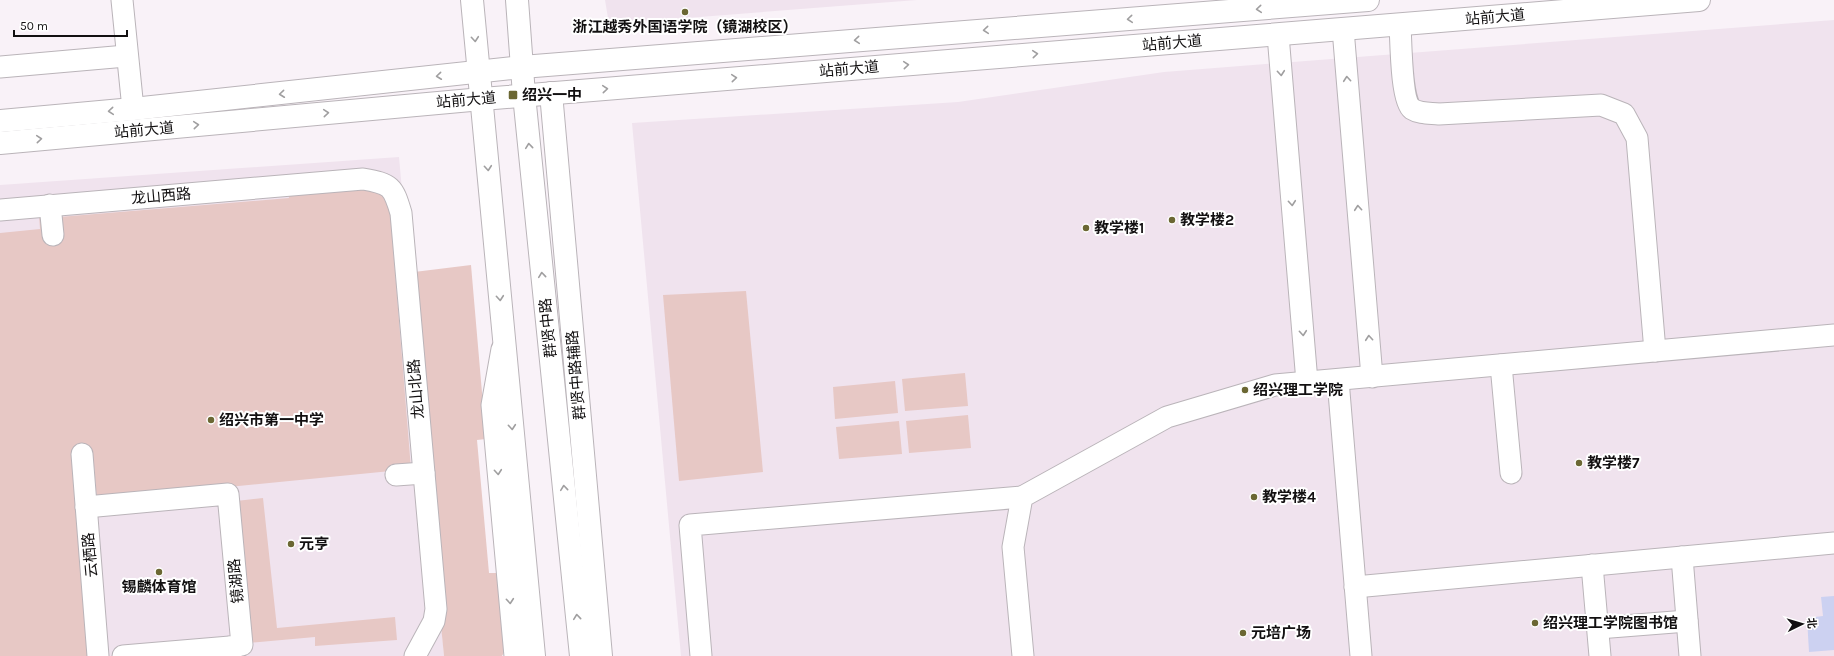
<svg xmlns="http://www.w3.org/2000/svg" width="1834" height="656" viewBox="0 0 1834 656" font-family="Karla,'Noto Sans SC',sans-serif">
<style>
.built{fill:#f0e3ee}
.green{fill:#e7c8c5}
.water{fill:#ccd1f1}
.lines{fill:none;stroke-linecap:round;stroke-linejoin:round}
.minor-casing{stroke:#bab4b9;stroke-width:23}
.major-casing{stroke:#bab4b9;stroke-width:24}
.minor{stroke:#fff;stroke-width:21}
.major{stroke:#fff;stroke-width:22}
.oneway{stroke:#a09fa0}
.poi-dot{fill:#6b6733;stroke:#fff;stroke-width:1.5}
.labels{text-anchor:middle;stroke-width:4;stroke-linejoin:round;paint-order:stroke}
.street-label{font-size:15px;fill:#121011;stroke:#fff}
.poi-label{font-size:15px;font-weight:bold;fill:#121011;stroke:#fff;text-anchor:start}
</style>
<rect width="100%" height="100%" fill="#f9f2f8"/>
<!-- built -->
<g class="built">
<path d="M605,0H917L609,24Z"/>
<path d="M1834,20V656H681L632,123L958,102L1164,72Z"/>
<path d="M399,157L444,656H0V185Z"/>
</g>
<!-- green -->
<g class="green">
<path d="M374,189L388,199L390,209L411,469L97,500L93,455L82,454L91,656H0V233L40,229L39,215L59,217L289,198L288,193L324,190Z"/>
<path d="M471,265L486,439L477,440L489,573H499L507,647L502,656H444L406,273Z"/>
<path d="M746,291L763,472L679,481L663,295Z"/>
<path d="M965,373L968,406L905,411L902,379Z"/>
<path d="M895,381L898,413L835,419L833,387Z"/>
<path d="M968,415L971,448L909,453L906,421Z"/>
<path d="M899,421L902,454L839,459L836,427Z"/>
<path d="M263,498L277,628L395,617L397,640L315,646V637L248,643L236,501Z"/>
</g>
<!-- water -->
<path class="water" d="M1834,596V650L1809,652L1807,618L1823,616L1821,597Z"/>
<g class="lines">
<!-- minor casing -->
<g class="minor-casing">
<g id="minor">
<path d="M122,0L133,109"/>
<path d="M1400,25C1401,40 1401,101 1412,109C1420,114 1430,113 1439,114L1601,105L1624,114L1637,138L1655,351"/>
<path d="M1343,29L1372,377"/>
<path d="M1278,35L1307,382"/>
<path d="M0,67L126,56"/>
<path d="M50,205L53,235"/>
<path d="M0,210L363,179C391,184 393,186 401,213L436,609L434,621L415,656"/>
<path d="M502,349L492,405L515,656"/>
<path d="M1501,365L1511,473"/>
<path d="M1338,380L1361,656"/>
<path d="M82,454L98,656"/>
<path d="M396,475L424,473"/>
<path d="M86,507L228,494L242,645L230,647L231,656"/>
<path d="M1682,557L1690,656"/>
<path d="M1592,565L1600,656"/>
<path d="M1355,587L1834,543"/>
<path d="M1598,628L1687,621"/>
<path d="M123,656L230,647"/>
<path d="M701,656L690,525L1022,497"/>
<path d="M1023,656L1013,547L1022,497L1167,417L1275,385L1834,335"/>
</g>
</g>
<!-- major casing -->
<g class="major-casing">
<g id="major">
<path d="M472,0L534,656"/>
<path d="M517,0L524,95L581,656"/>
<path d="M551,93L601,656"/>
<path d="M0,121L133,109L522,67L1368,0"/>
<path d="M0,143L482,99L1699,0"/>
</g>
</g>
<!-- minor -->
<use href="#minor" class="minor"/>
<!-- major -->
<use href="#major" class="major"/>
</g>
<!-- one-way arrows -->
<defs><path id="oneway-chevron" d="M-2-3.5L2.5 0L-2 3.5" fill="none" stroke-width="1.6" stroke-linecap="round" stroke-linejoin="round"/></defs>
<g class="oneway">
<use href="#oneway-chevron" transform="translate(1259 9) rotate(175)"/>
<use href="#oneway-chevron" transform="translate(1130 19) rotate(175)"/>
<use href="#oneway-chevron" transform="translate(986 30) rotate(175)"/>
<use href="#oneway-chevron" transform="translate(475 39) rotate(85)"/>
<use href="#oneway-chevron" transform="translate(857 40) rotate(175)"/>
<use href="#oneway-chevron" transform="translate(1035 54) rotate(-5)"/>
<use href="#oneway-chevron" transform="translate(906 65) rotate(-5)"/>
<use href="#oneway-chevron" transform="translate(1281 73) rotate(85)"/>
<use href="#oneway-chevron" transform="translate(439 76) rotate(174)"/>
<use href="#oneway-chevron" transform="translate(734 78) rotate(-5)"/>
<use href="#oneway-chevron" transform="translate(1347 79) rotate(-95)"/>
<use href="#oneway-chevron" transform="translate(605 89) rotate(-5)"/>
<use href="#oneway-chevron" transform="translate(282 94) rotate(174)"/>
<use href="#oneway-chevron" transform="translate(111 111) rotate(175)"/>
<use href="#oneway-chevron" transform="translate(326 113) rotate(-5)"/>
<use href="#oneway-chevron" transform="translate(196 125) rotate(-5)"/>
<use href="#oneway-chevron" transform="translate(39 139) rotate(-5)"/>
<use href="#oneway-chevron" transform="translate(529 146) rotate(-96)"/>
<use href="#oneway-chevron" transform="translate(488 168) rotate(85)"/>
<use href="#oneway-chevron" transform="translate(1292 203) rotate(85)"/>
<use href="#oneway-chevron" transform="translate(1358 208) rotate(-95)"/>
<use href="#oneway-chevron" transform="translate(542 275) rotate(-96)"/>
<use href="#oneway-chevron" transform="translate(500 298) rotate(85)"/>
<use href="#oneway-chevron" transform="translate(1303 333) rotate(85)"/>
<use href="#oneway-chevron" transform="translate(1369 338) rotate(-95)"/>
<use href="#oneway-chevron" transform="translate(512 427) rotate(85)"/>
<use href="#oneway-chevron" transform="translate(498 472) rotate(85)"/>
<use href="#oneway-chevron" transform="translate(564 488) rotate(-96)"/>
<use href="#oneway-chevron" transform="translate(510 601) rotate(85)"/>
<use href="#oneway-chevron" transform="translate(577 617) rotate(-96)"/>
</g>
<!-- markers -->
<g class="poi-dot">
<circle cx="685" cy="12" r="4"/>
<rect x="508" y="90" width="10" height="10" rx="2"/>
<circle cx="1172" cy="220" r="4"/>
<circle cx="1086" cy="228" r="4"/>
<circle cx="1245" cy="390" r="4"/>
<circle cx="211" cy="420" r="4"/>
<circle cx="1579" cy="463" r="4"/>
<circle cx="1254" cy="497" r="4"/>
<circle cx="291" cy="544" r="4"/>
<circle cx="159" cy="572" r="4"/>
<circle cx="1535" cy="623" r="4"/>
<circle cx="1243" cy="633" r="4"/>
</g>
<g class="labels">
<!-- street labels -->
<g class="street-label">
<text transform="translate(1495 17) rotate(-5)" y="5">站前大道</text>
<text transform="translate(1172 43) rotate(-5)" y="5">站前大道</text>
<text transform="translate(849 69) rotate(-5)" y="5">站前大道</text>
<text transform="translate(466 100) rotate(-5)" y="5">站前大道</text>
<text transform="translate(144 130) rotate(-5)" y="5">站前大道</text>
<text transform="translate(161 196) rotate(-5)" y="5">龙山西路</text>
<text transform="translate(548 328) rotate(-96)" y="5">群贤中路</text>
<text transform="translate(576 375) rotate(-95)" y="5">群贤中路辅路</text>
<text transform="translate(416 389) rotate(-95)" y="5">龙山北路</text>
<text transform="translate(90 555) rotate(-95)" y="5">云栖路</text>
<text transform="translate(236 581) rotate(-95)" y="5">镜湖路</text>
</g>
<!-- poi labels -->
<g class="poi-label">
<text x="685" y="32" text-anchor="middle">浙江越秀外国语学院（镜湖校区）</text>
<text x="522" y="100">绍兴一中</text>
<text x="1180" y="225">教学楼2</text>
<text x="1094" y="233">教学楼1</text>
<text x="1253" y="395">绍兴理工学院</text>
<text x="219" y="425">绍兴市第一中学</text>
<text x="1587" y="468">教学楼7</text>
<text x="1262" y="502">教学楼4</text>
<text x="299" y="549">元亨</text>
<text x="159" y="592" text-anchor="middle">锡麟体育馆</text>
<text x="1543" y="628">绍兴理工学院图书馆</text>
<text x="1251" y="638">元培广场</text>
</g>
</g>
<!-- north arrow -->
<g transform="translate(1802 624) rotate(85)" stroke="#ffffff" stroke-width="3" paint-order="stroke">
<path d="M0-3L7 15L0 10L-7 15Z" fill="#121011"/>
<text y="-6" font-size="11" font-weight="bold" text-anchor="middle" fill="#121011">北</text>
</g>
<!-- scale -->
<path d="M14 30v6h113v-6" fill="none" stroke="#121011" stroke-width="2"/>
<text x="20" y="30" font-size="12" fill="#121011" stroke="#ffffff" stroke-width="3" paint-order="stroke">50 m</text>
</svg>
